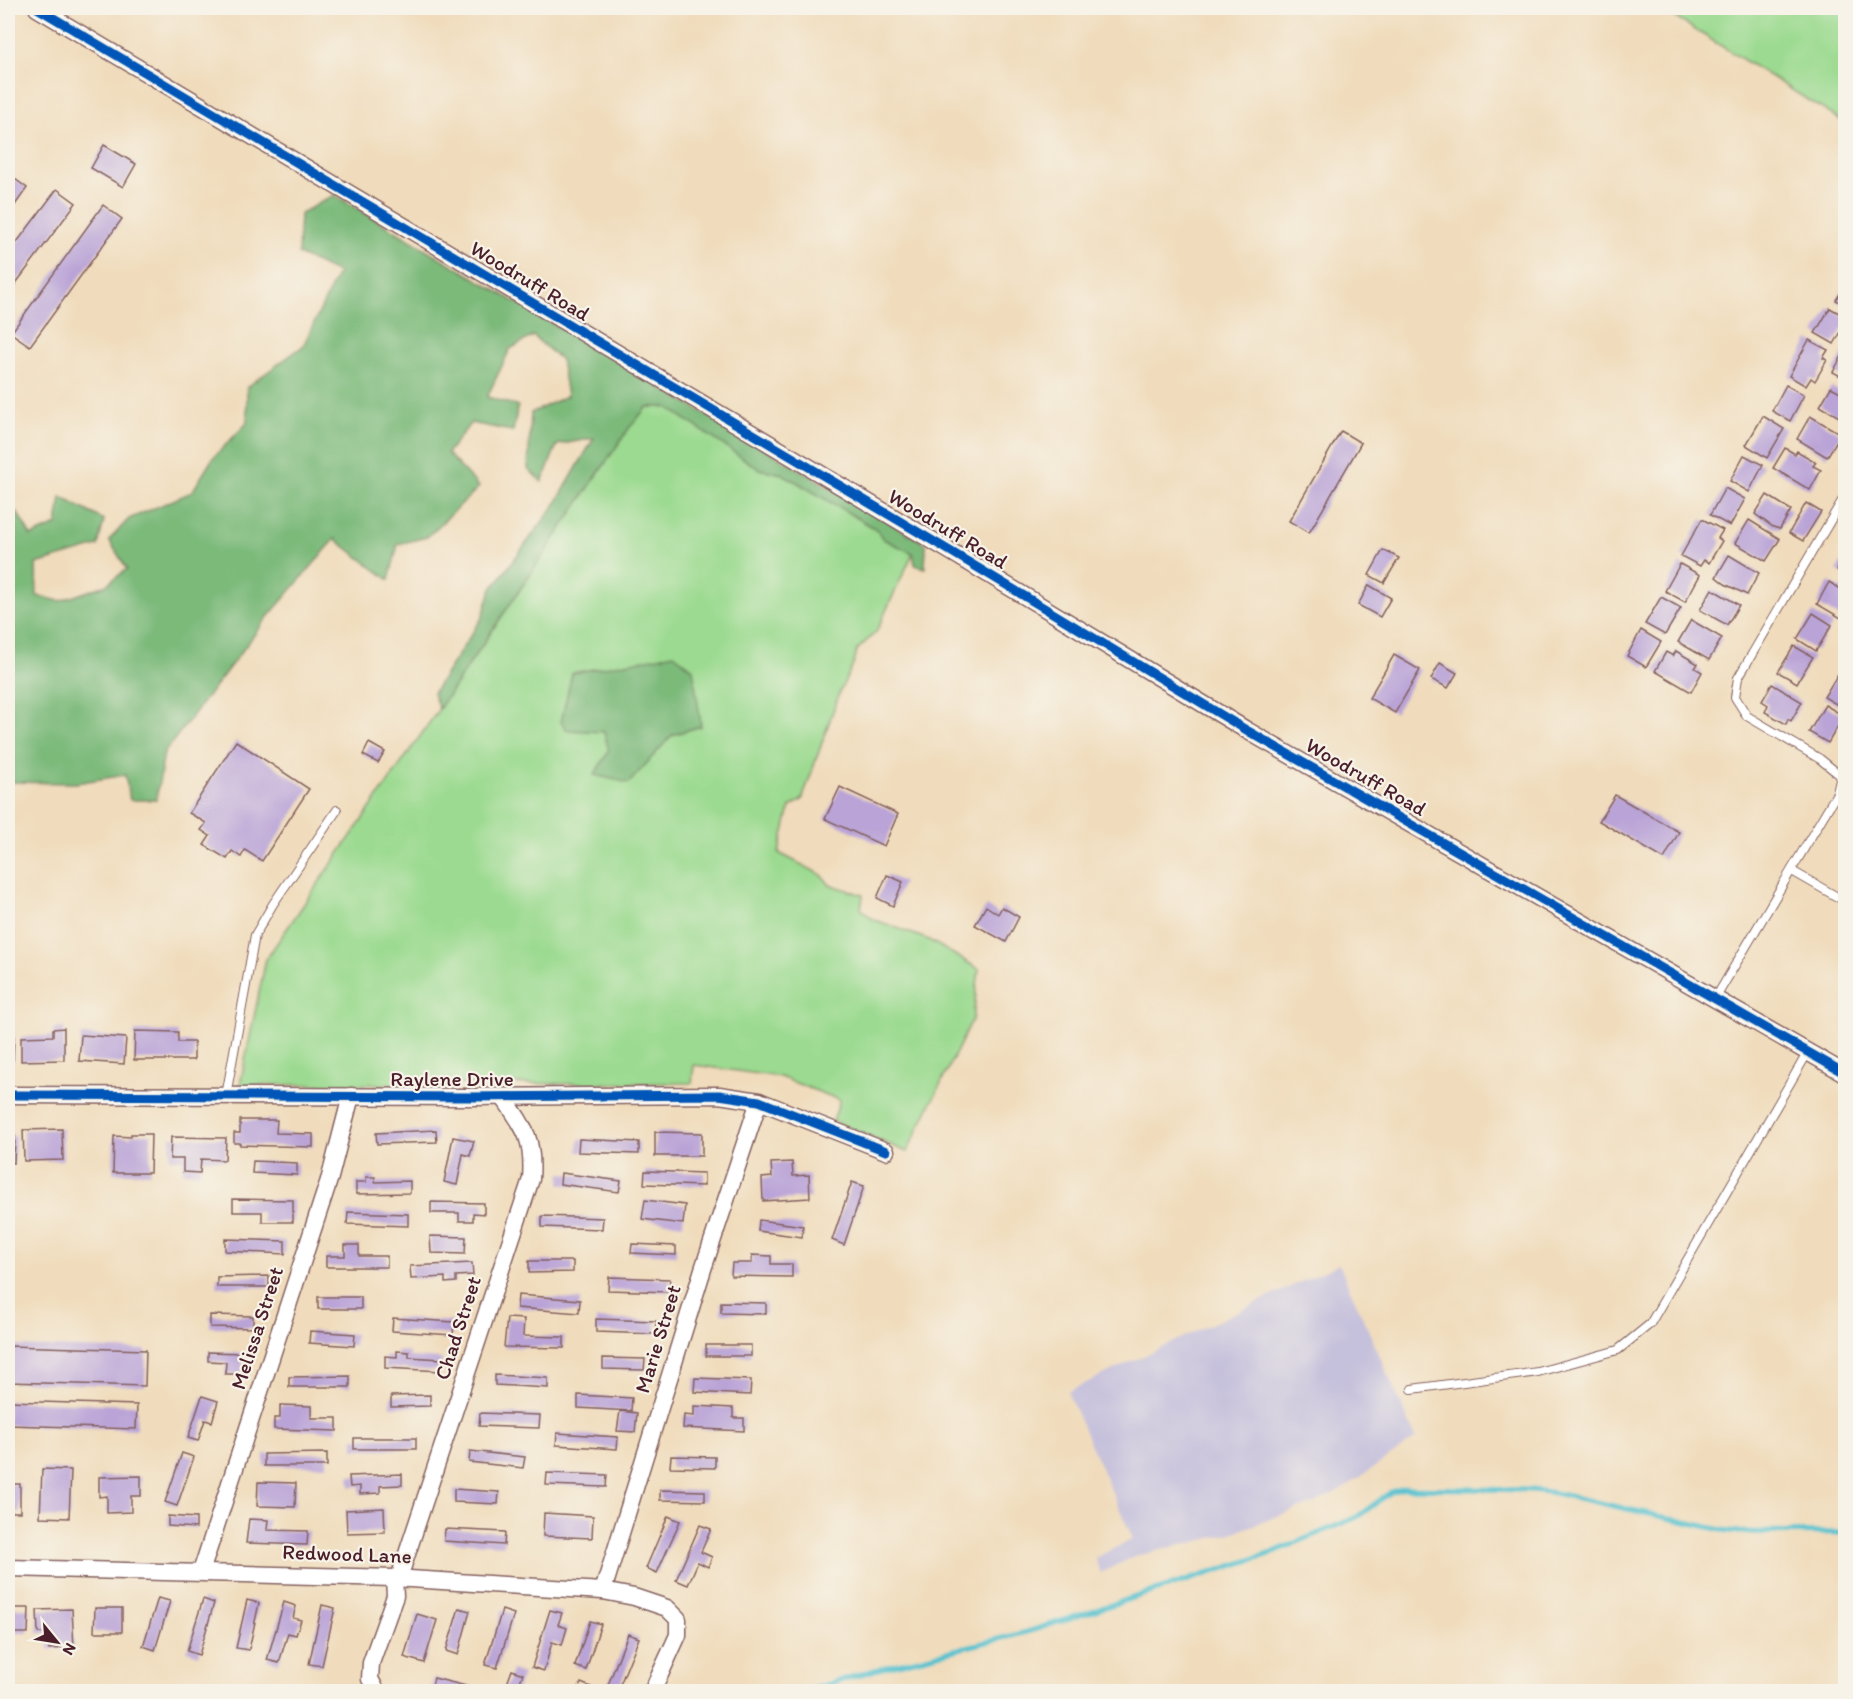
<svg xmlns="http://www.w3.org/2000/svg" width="1853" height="1699" viewBox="0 0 1853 1699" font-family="Itim,sans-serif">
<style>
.industrial{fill:#c5c0db}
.green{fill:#9bda90;stroke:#727c5e;stroke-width:1.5;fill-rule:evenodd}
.forest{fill:#7cba7a;stroke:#636c52;stroke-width:1.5}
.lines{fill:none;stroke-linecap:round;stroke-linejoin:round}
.stream{stroke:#55c1cf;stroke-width:5}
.building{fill:#b9a3d7}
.service-casing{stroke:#84615e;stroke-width:10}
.minor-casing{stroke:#84615e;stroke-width:19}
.service{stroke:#fff;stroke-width:8}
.minor{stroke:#fff;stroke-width:16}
.cycleway-casing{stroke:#f7f3e8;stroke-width:13}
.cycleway{stroke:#0057b8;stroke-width:9}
.labels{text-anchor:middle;stroke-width:4.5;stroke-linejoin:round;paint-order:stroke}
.street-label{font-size:21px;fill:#4a1f2b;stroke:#f7f3e8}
</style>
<rect width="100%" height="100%" fill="#f7f3e8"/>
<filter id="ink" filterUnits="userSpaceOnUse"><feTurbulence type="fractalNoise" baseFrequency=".0167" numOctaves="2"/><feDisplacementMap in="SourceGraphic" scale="12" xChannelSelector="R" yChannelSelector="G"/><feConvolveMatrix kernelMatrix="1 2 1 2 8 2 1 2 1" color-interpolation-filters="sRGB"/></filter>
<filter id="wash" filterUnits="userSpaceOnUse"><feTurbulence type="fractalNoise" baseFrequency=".008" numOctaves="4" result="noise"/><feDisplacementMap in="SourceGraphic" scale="24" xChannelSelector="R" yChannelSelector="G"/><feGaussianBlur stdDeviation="1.35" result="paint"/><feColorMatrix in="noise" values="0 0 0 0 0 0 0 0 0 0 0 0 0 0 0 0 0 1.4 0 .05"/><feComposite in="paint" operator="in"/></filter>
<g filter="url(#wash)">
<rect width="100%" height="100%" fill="#f0dcbc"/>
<!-- industrial -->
<path class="industrial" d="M1339,1264L1416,1438L1346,1487L1317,1502L1232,1533L1136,1556L1100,1573L1095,1558L1133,1539L1067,1392Z"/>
<!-- green -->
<g class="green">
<path d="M1660,8H1845V123Z"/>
<path d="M647,407H667L759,469L783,474L876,529L883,539L913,553L876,632L857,650L854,663L840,691L802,800L790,807L779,853L822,875L829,884L863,895L861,909L873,919L929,940L979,969L973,1018L907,1152L833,1121L840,1100L780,1077L694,1065L692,1083L240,1085L266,959L461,677L629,428ZM701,726L672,735L657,750L610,751L604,732Z"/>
</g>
<!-- forest -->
<g class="forest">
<path d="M334,195L926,544L925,568L915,565L913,553L883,539L876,529L783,474L759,469L667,407H647L629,428L439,709L433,693L482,618L491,590L555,505L594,438L557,445L542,482L528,469L531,413L567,396L561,360L533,336L510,349L487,397L518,406L513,431L471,423L447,453L479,487L427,537L398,544L389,580L335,539L267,618L164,753L156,800H130L125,775L76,783L8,782V515L17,512L31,536L57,525L61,497L104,520L98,546L36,564L37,596L60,601L106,585L127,569L109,540L129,519L192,492L213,458L247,423V387L303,346L338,273L298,254L300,214Z"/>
<path d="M674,654L693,669L701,726L672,735L629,783L594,775L609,751L604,732L567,730L561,722L572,673Z"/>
</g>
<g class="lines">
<!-- stream -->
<path class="stream" d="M802,1692L878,1669L1027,1632L1269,1554L1357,1517L1391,1492L1405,1488L1532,1490L1555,1493L1722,1530L1739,1532L1846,1533"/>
</g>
<g id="blocks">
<!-- building -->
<g class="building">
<path d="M104,145L136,164L123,187L91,168Z"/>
<path d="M15,179L27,188L8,215V188Z"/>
<path d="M57,189L76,203L8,294V254Z"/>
<path d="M103,205L122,219L30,346L11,333Z"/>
<path d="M1846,284V306L1836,300Z"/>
<path d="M1830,308L1846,317V323L1834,344L1815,333Z"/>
<path d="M1809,340L1828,350L1823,358L1827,360L1815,381L1811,378L1806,386L1789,376Z"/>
<path d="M1846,349V379L1833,372Z"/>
<path d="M1786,385L1804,395L1790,421L1772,411Z"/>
<path d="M1831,387L1846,395V421L1820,406Z"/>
<path d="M1763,416L1784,429L1767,458L1746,445Z"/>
<path d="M1810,416L1841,434L1827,457L1797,439Z"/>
<path d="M1341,431L1361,443L1309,533L1289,521Z"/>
<path d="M1785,448L1795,454L1797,451L1816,462L1813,466L1821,470L1810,490L1773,468Z"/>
<path d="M1744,455L1763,465L1749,492L1730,481Z"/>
<path d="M1725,488L1745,499L1730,526L1710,515Z"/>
<path d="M1767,495L1791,510L1780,529L1773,527L1755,514Z"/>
<path d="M1806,503L1821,512L1803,541L1789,533Z"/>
<path d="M1702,519L1723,530L1718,538L1722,541L1709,563L1704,560L1700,566L1681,556Z"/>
<path d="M1749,520L1780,539L1766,561L1735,543Z"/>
<path d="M1383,550L1399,558L1384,583L1369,575Z"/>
<path d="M1729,555L1759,573L1747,595L1725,584L1716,577Z"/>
<path d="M1846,555V576L1837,570Z"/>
<path d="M1680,564L1700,575L1685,602L1665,591Z"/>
<path d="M1829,582L1846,592V621L1817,604Z"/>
<path d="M1369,585L1391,598L1380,617L1358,605Z"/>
<path d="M1712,589L1739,605L1727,625L1700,610Z"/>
<path d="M1661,597L1681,608L1665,635L1645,624Z"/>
<path d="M1813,613L1832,625L1816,651L1797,639Z"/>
<path d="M1691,620L1722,638L1709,660L1678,642Z"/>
<path d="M1641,630L1661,642L1646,667L1627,656Z"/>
<path d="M1794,646L1813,657L1797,683L1778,672Z"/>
<path d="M1676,651L1698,664L1695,668L1702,672L1691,692L1655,671L1666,652L1673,656Z"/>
<path d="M1394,655L1420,670L1395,713L1369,698Z"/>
<path d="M1846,661V704L1843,708L1824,697Z"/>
<path d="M1440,663L1457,673L1448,688L1431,679Z"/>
<path d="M1772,684L1802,702L1791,721L1788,719L1786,724L1765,712L1768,705L1762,701Z"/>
<path d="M1825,705L1844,716L1828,743L1809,732Z"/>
<path d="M236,741L309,789L262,861L245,850L241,857L232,851L227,859L204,845L210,836L201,830L206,823L189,813Z"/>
<path d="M369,743L385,752L378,763L363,755Z"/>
<path d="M840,787L898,814L884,846L825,819Z"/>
<path d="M1615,795L1679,832L1664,859L1599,821Z"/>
<path d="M887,875L903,882L893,906L877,898Z"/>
<path d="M986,906L998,914L1002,907L1019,917L1006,942L975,925Z"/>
<path d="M64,1028V1060L21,1061V1037L53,1036V1029Z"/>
<path d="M135,1031L178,1032V1042H194V1060H134Z"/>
<path d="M8,1032H14L13,1060L8,1059Z"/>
<path d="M81,1035L126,1038L124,1064L79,1061Z"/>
<path d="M240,1120H277L276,1133L313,1134V1147L240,1145V1143H234V1133H240Z"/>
<path d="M62,1129L63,1160L24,1161L23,1130Z"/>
<path d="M436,1130L437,1142L377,1144L376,1133Z"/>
<path d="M655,1132L702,1133V1156H655Z"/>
<path d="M131,1134H151L150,1173H113L114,1136L131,1137Z"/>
<path d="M8,1135L15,1136L14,1163L8,1162Z"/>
<path d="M171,1137L226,1138L225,1160L201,1159L200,1173L183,1172V1159H170Z"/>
<path d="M453,1137L474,1141L470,1156L463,1154L457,1185L444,1182Z"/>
<path d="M579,1139L639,1142V1154L578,1152Z"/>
<path d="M253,1161L297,1163V1175L252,1173Z"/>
<path d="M792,1162L793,1176L809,1175L810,1198L763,1201L762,1178L772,1177L771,1163Z"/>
<path d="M645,1171L704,1173V1186L644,1184Z"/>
<path d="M561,1173L621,1181L619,1192L560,1184Z"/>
<path d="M366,1177H375V1182L410,1181V1193L356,1194V1182H366Z"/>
<path d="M852,1182L864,1186L844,1245L832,1240Z"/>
<path d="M233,1199L293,1200V1222H262V1212H233Z"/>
<path d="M645,1200L685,1205L683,1224L642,1219Z"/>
<path d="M431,1202L484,1203V1214L473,1213V1221H459V1213H431Z"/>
<path d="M348,1212L408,1214V1226L347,1224Z"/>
<path d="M542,1216L603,1218L602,1229L542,1227Z"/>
<path d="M759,1220L803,1226L802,1237L758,1231Z"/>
<path d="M430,1236L466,1237L465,1254L431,1253Z"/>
<path d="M225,1239L285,1241V1254L225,1251Z"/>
<path d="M632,1244L676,1246V1255L631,1253Z"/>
<path d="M345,1245H359V1256H387V1267H326V1256H345Z"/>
<path d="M752,1255L771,1256V1264H792V1277L731,1276L732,1263H752Z"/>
<path d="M529,1261H573V1272L529,1273Z"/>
<path d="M472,1263L473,1275L456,1276V1282L445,1283V1277L411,1279L410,1266Z"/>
<path d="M269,1276V1287H217V1277Z"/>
<path d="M609,1277L670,1279L669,1292L608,1290Z"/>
<path d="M518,1295L580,1300L579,1313L517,1308Z"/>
<rect x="318" y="1297" width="43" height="12"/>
<path d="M721,1302L766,1303V1314L721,1313Z"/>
<path d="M210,1315L253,1316V1328L210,1327Z"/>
<path d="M393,1318L454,1322L453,1335L392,1331Z"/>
<path d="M507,1318L524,1319L523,1336L564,1337V1348L504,1347Z"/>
<path d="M596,1319L656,1321L655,1334L596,1332Z"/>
<path d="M310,1331L355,1334L354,1346L309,1343Z"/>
<rect x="706" y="1345" width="45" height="11"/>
<path d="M8,1346L146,1350L145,1386L8,1382Z"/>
<path d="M397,1351L409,1352V1357L442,1359L441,1371L385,1368V1356L397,1357Z"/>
<path d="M208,1352L243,1353L242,1374H225L226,1362L208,1361Z"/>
<path d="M603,1358L645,1359L644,1370L603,1369Z"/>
<path d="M495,1375L548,1378V1388L495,1385Z"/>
<path d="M350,1376V1387H289V1377Z"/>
<path d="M695,1378L751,1380L750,1395L694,1392Z"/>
<path d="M430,1395V1406L391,1407V1396Z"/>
<path d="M578,1395L632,1398L631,1411L578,1408Z"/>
<path d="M202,1396L218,1401L212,1422L205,1420L198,1441L188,1438Z"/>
<path d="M8,1401L137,1405L136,1429L8,1425Z"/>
<path d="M280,1405L311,1406V1418H337V1431L274,1429V1418H280Z"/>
<path d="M694,1406L733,1408V1418H744V1431L683,1428L684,1415L694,1416Z"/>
<path d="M620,1411L637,1413L635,1432L617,1431Z"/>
<path d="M480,1413L540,1415L539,1428L479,1426Z"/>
<path d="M557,1433L618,1437L617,1449L556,1445Z"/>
<rect x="354" y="1438" width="62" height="11"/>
<path d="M470,1451L525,1457L523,1468L469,1462Z"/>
<path d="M182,1453L194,1457L177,1506L165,1502Z"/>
<path d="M327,1453V1466H264V1454Z"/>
<path d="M671,1456L715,1457V1468L670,1467Z"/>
<path d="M42,1469L71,1470L69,1518L40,1517Z"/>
<path d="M547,1473L607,1475L606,1487L546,1485Z"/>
<path d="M402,1474V1485L380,1486V1493L360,1494V1486L350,1487L349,1476Z"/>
<path d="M141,1476V1496H131V1512L107,1513V1496L99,1497V1477Z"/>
<path d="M258,1482L296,1483L295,1507L257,1506Z"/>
<rect x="8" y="1484" width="12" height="28"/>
<path d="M454,1489L499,1492L498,1504L454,1502Z"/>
<path d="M660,1490L705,1491V1501L660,1500Z"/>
<path d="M384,1508L385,1532L347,1533L346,1510Z"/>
<path d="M544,1513L593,1516L592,1538L543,1536Z"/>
<path d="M168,1516L196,1518V1528L168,1526Z"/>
<path d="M668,1516L680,1521L657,1573L646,1568Z"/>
<path d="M249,1519L268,1520L267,1530L308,1531L307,1545L246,1543Z"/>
<path d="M700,1525L711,1529L701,1552L712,1557L708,1567L698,1562L688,1585L676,1580Z"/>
<path d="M445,1529L505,1532L504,1545L444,1541Z"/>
<path d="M158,1598L170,1601L155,1650L143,1646Z"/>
<path d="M203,1599L214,1603L199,1655L187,1651Z"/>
<path d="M247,1600L259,1603L249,1650L236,1648Z"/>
<path d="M284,1602L296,1606L293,1618L301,1620L296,1635L288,1633L279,1663L267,1660Z"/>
<path d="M322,1605L335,1608L322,1666L309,1664Z"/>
<path d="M8,1608H29L28,1633H8Z"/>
<path d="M95,1608H122V1632H94Z"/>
<path d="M459,1608L470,1611L458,1655L446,1651Z"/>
<path d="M72,1609L74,1648L49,1649V1633H38L37,1610Z"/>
<path d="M502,1610L514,1614L497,1668L485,1665Z"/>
<path d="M550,1610L562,1613L558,1625L567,1628L562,1645L552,1642L544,1671L532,1667Z"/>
<path d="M417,1614L437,1620L424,1663L404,1657Z"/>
<path d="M590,1621L601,1624L586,1670L575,1666Z"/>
<path d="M628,1634L639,1638L617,1692H609L606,1690Z"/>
<path d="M512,1670L523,1674L516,1692H504Z"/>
<path d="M434,1678L478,1689L477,1692H442L431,1689Z"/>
<path d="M581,1683L591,1687L589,1692H577Z"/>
</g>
</g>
</g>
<g filter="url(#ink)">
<use href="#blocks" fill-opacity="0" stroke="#84615e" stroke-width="1.5"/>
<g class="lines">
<!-- service casing -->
<g class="service-casing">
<g id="service">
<path d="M1792,871L1846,902"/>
<path d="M1715,999L1837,793L1841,776L1820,759L1747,716L1735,697L1738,678L1846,494"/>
<path d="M226,1096L255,935L273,904L337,810"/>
<path d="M1412,1389L1538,1372L1618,1350L1650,1324L1808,1052"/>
</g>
</g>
<!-- minor casing -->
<g class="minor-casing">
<g id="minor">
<path d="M37,8L950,551L1248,731L1846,1074"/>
<path d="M8,1095L470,1097L719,1095L759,1101L886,1151"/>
<path d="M8,1568L394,1578L603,1591L634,1597L667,1608L678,1619V1635L652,1692"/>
<path d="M201,1572L330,1177L351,1096"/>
<path d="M399,1578L531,1179C534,1139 525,1128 503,1097"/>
<path d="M603,1591L703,1269L759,1101"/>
<path d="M377,1692L370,1679L371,1663L395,1596L394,1578"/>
</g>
</g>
<!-- service -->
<use href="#service" class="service"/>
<!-- minor -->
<use href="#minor" class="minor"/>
<!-- cycleway casing -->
<g class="cycleway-casing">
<g id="cycleway">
<path d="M37,8L950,551L1248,731L1846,1074"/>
<path d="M8,1095L470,1097L719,1095L759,1101L886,1151"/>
</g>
</g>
<!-- cycleway -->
<use href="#cycleway" class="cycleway"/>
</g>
</g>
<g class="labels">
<!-- street labels -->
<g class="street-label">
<text transform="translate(530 281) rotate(31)" y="7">Woodruff Road</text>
<text transform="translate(948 529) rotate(31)" y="7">Woodruff Road</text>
<text transform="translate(1366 777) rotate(30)" y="7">Woodruff Road</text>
<text x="452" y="1086">Raylene Drive</text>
<text transform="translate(257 1328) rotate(-72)" y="7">Melissa Street</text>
<text transform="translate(458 1328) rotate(-72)" y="7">Chad Street</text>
<text transform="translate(658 1339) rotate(-73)" y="7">Marie Street</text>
<text transform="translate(347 1554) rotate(2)" y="7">Redwood Lane</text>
</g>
</g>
<!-- margin -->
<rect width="1853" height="1699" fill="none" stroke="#f7f3e8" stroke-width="30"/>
<!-- north arrow -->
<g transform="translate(57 1642) rotate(120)" stroke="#f7f3e8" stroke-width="4.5" paint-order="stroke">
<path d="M0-4.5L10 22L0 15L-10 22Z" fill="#4a1f2b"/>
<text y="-9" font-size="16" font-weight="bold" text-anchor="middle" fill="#4a1f2b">N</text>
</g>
</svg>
